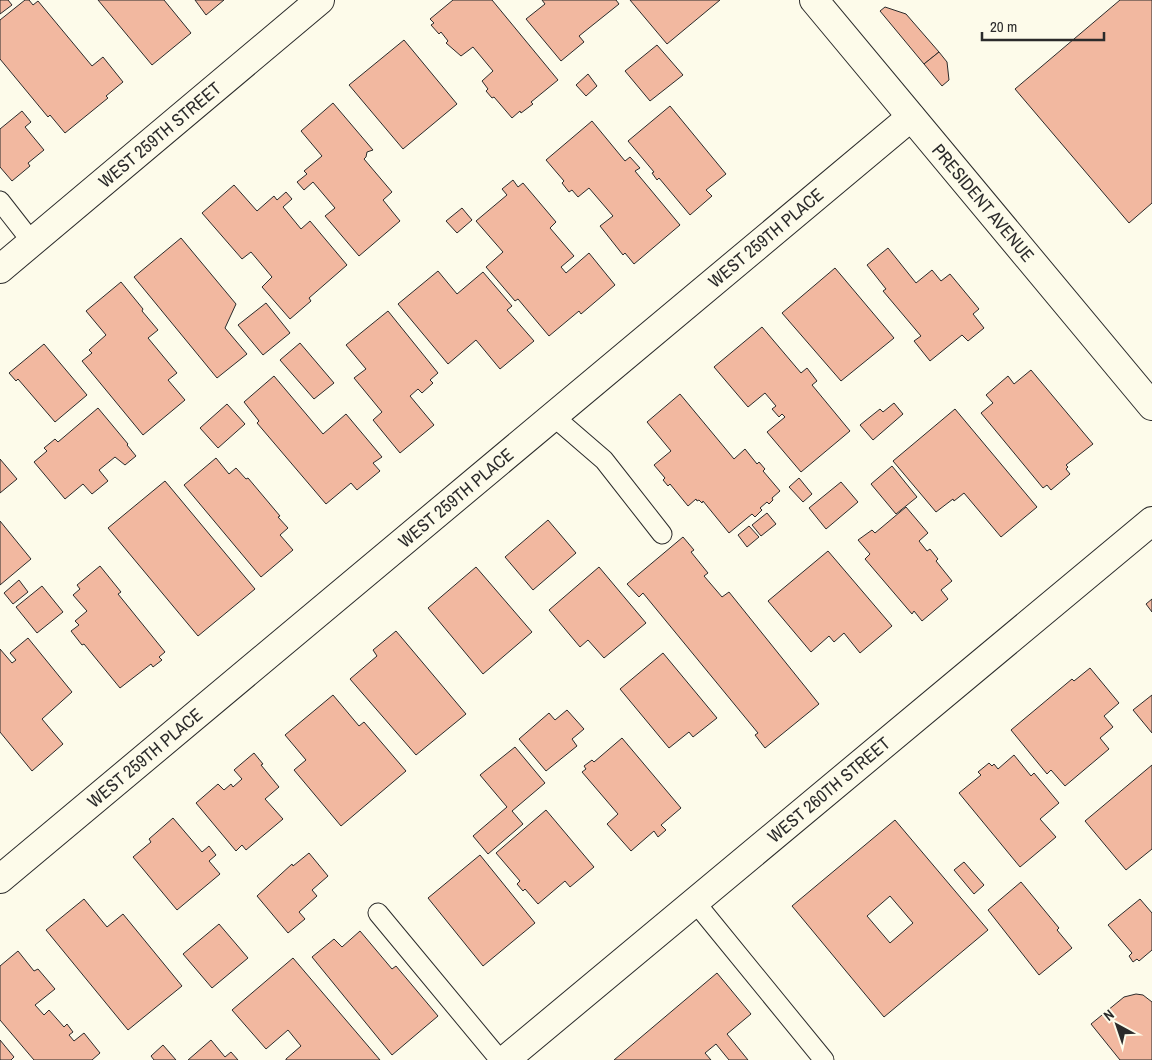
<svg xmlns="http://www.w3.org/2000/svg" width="1152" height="1060" viewBox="0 0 1152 1060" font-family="'Archivo Narrow',sans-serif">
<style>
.building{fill:#f2b8a0;stroke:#2b2b2b;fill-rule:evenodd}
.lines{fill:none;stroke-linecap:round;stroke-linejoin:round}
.service-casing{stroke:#2b2b2b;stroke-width:21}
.minor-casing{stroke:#2b2b2b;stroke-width:30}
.tertiary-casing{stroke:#2b2b2b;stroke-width:30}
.service{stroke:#fdfbea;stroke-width:19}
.minor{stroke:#fdfbea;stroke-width:28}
.tertiary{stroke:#fdfbea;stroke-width:28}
.labels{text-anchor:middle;stroke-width:4;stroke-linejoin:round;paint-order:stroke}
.street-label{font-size:18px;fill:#2b2b2b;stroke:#fdfbea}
</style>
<rect width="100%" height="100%" fill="#fdfbea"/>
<!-- building -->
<g class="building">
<path d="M0,0H8L12,5L0,14Z"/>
<path d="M25,0H29L33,5L38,1L92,66L103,57L123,82L106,96L108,98L65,133L50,115L48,117L0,59V20Z"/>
<path d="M98,0H164L191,33L152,65Z"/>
<path d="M195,0H224L206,15Z"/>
<path d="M453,0H492L558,80L531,102L533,104L521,113L520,111L512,118L494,97L492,98L486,91L488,89L482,81L493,71L473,47L461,56L446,43L448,41L441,32L439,34L431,25L434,23L430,19Z"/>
<path d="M542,0H616L619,4L579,36L584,42L561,61L526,19L545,4Z"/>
<path d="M630,0H720L667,44Z"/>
<path d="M1120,0H1152V203L1129,223L1015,89Z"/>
<path d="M885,7L906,14L939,52L924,64L880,11Z"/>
<path d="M404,40L457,104L403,149L349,85Z"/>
<path d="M657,45L683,75L650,101L625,71Z"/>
<path d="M939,52L947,62L949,80L942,86L924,64Z"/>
<path d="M588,74L597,86L586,96L576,85Z"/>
<path d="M333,103L373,150L367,152L366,157L364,159L392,192L383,200L400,221L359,256L325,216L335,208L313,182L304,190L297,182L307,174L304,171L322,156L301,131Z"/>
<path d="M670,106L726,174L706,190L712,196L690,215L659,178L657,180L652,173L654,172L628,141Z"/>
<path d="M22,111L31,122L25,127L44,150L28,163L30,166L12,181L0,167V129Z"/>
<path d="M592,121L625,161L630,157L640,168L635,171L680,225L634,264L625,253L623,255L600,226L613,216L589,188L578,197L572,190L569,192L562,183L564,181L546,160Z"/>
<path d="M513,180L518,187L523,183L556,222L550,228L574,256L561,267L566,273L589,253L615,285L581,314L579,311L549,336L518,299L515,301L486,267L503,252L476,221L507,195L502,189Z"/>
<path d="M234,185L257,211L274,196L277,200L286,192L292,199L283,207L301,229L310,221L347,265L309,298L311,301L290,319L262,287L272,277L251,252L242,259L202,213Z"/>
<path d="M462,208L472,220L457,233L446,221Z"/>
<path d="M181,238L236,304L225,328L247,354L217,378L134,277Z"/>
<path d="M888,248L916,283L932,270L941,281L950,274L979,309L973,314L984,328L968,341L962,335L930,361L914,341L921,336L883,291L886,289L867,265Z"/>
<path d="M835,268L894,338L841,381L782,313Z"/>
<path d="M438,271L457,294L483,272L512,306L507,310L534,341L500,369L476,340L448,364L398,304Z"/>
<path d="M121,282L143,309L142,311L158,330L148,338L177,373L168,380L185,400L143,435L82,361L92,353L89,350L106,335L86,311Z"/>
<path d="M266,303L290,333L263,355L238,325Z"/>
<path d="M388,311L438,373L430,380L433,383L422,393L418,389L410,396L434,425L400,453L373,420L382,412L354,378L366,369L346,345Z"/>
<path d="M762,327L801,373L807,368L817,381L812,385L850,431L801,472L767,432L785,417L782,414L779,417L772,409L776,406L765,393L748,407L714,367Z"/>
<path d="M300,343L334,383L314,399L280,360Z"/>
<path d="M44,344L87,395L55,422L18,379L16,381L9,373Z"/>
<path d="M1031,370L1093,444L1066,465L1068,467L1066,469L1070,474L1051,490L1047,485L1043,488L981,413L993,403L986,395L1008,376L1014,384Z"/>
<path d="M274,376L323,434L346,414L382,457L373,463L380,471L357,490L351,483L326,504L257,423L259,421L244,402Z"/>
<path d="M680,394L734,459L745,449L757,464L759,462L765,469L763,471L780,491L772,498L773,500L769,504L767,502L760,508L762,510L755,517L752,514L729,533L703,501L702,503L699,500L697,501L696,499L688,506L670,484L668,486L663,480L665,478L654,465L671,451L647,422Z"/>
<path d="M894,403L903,414L873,440L860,425L880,409L883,412Z"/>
<path d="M227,404L245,424L218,448L200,428Z"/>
<path d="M98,408L128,444L127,445L136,456L125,465L115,457L99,470L108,481L92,494L83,484L65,499L34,462L47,451L44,448L55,439L58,442Z"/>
<path d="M955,409L1037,507L1001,537L964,493L954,501L953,499L936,512L893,461Z"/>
<path d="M216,458L229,474L236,468L246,479L248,478L280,516L278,517L288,528L280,535L293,550L261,577L184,485Z"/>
<path d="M0,459L17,479L0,493Z"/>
<path d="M892,466L917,497L896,514L871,484Z"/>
<path d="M799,478L812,494L803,502L789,487Z"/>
<path d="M165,481L255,589L198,636L108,528Z"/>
<path d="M841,482L858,502L826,529L809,508Z"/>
<path d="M906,507L928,533L919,541L927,551L930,549L938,559L936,561L952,581L941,590L948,599L922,621L914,611L912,614L865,559L870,554L858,540L872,530L875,533Z"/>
<path d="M767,513L776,524L761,536L752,525Z"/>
<path d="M548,520L576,553L533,590L505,557Z"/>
<path d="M0,521L31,559L0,585Z"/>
<path d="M749,526L759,537L747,547L738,535Z"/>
<path d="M683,537L694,550L691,552L708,573L704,576L722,597L729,592L819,704L765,748L755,735L758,733L643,593L639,597L627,584Z"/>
<path d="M828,551L892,626L860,653L844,633L834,642L829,636L811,652L768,601Z"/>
<path d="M100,566L121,592L118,594L165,652L159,657L162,660L153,667L151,664L120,688L84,644L82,645L71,631L79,625L75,621L87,611L73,595L80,589L77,585Z"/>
<path d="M476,567L532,632L483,674L428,608Z"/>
<path d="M599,567L646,623L604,658L588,640L580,647L549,610Z"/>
<path d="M19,580L28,592L13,604L4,593Z"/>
<path d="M42,586L63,612L37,633L16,607Z"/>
<path d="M1152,599V612L1146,604Z"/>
<path d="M396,631L466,714L416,755L350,679L377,656L373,650Z"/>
<path d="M28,638L72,692L42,719L63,744L32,771L0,732V649L12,663L16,660L10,653Z"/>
<path d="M663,653L717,718L693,737L689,732L669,748L620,689Z"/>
<path d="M1090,668L1119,703L1104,716L1113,727L1100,738L1109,749L1065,786L1051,770L1047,774L1011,730L1072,679L1074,681Z"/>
<path d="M333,695L359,726L364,722L406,771L341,826L294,770L306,760L285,735Z"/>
<path d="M1152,695V733L1133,710Z"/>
<path d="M567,710L584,729L572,739L577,746L546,771L519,739L549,713L555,720Z"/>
<path d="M622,738L681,808L661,825L666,830L658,837L654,831L631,851L607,824L618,814L582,772L586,769L584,766L592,760L594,762Z"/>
<path d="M515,747L545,783L512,811L523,824L488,854L473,836L507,807L480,775Z"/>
<path d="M254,753L263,764L261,765L279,787L265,799L283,819L246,850L242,845L236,851L196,803L218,784L224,790L231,784L233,787L242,779L234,770Z"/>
<path d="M1014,755L1031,776L1034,773L1059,803L1040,819L1056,837L1020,867L959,793L981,775L978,772L989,763L992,766L994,764L998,769Z"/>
<path d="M1152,765V849L1126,870L1085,821Z"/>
<path d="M546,810L594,867L570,887L565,881L538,904L525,889L523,891L517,884L520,881L496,853Z"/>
<path d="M173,818L202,852L209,846L216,855L209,861L220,874L177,910L133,857L151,842L149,839Z"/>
<path d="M895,820L988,930L884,1017L792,906ZM890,896L913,923L890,943L867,916Z"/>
<path d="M309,853L328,876L312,890L317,896L299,912L305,919L288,933L257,896L292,864L293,866Z"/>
<path d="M480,855L535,923L483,966L428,898Z"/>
<path d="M964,862L984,885L974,894L954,870Z"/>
<path d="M1021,882L1059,928L1057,930L1072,948L1039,975L988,910Z"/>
<path d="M84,899L107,927L123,914L182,986L128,1030L46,930Z"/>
<path d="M1140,899L1152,913V950L1139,961L1137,959L1133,962L1129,956L1132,953L1108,925Z"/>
<path d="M219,924L248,958L212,988L183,954Z"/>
<path d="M360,931L392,969L396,966L438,1016L392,1055L312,957L334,939L342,947Z"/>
<path d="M18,951L34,971L38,969L55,989L35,1005L44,1015L49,1010L64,1027L67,1024L73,1032L69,1035L74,1041L84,1033L100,1053L92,1060H34L0,1020V966Z"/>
<path d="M293,958L380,1060H286V1059L301,1046L288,1030L266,1049L232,1010Z"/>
<path d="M717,973L751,1014L727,1034L748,1060H729L716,1044L705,1053L711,1060H614Z"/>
<path d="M1136,994L1143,995L1152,1002V1060H1120L1091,1024L1124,997Z"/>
<path d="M0,1040L14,1057L11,1060H0Z"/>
<path d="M211,1040L225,1057L231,1052L238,1060H188Z"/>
<path d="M163,1045L176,1060H154L151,1056Z"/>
</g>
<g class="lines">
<!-- service casing -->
<g class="service-casing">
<g id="service">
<path d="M0,201L32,242"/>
<path d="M553,416L604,460L662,534"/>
<path d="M695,902L824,1060"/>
<path d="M378,913L500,1060"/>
</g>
</g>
<!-- minor casing -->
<g class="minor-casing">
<g id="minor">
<path d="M0,269L320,0"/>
<path d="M0,879L911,117"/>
<path d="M505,1060L1152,521"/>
</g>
</g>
<!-- tertiary casing -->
<g class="tertiary-casing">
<path id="tertiary" d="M814,0L1152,406"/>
</g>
<!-- service -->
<use href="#service" class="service"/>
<!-- minor -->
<use href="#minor" class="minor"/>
<!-- tertiary -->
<use href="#tertiary" class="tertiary"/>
</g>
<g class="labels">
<!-- street labels -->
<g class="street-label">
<text transform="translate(160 135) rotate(-40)" y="6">WEST 259TH STREET</text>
<text transform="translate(983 203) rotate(50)" y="6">PRESIDENT AVENUE</text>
<text transform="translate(766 238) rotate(-40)" y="6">WEST 259TH PLACE</text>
<text transform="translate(456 498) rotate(-40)" y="6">WEST 259TH PLACE</text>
<text transform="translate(145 758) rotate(-40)" y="6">WEST 259TH PLACE</text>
<text transform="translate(829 790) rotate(-40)" y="6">WEST 260TH STREET</text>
</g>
</g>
<!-- north arrow -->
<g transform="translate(1117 1025) rotate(320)" stroke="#fdfbea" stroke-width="4" paint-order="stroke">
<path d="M0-4L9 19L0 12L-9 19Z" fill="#2b2b2b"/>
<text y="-8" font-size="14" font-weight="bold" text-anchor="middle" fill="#2b2b2b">N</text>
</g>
<!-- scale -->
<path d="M982 32v8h122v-8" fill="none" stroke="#2b2b2b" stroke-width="2.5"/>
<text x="990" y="32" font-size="15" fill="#2b2b2b" stroke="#fdfbea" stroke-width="4" paint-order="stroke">20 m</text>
</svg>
